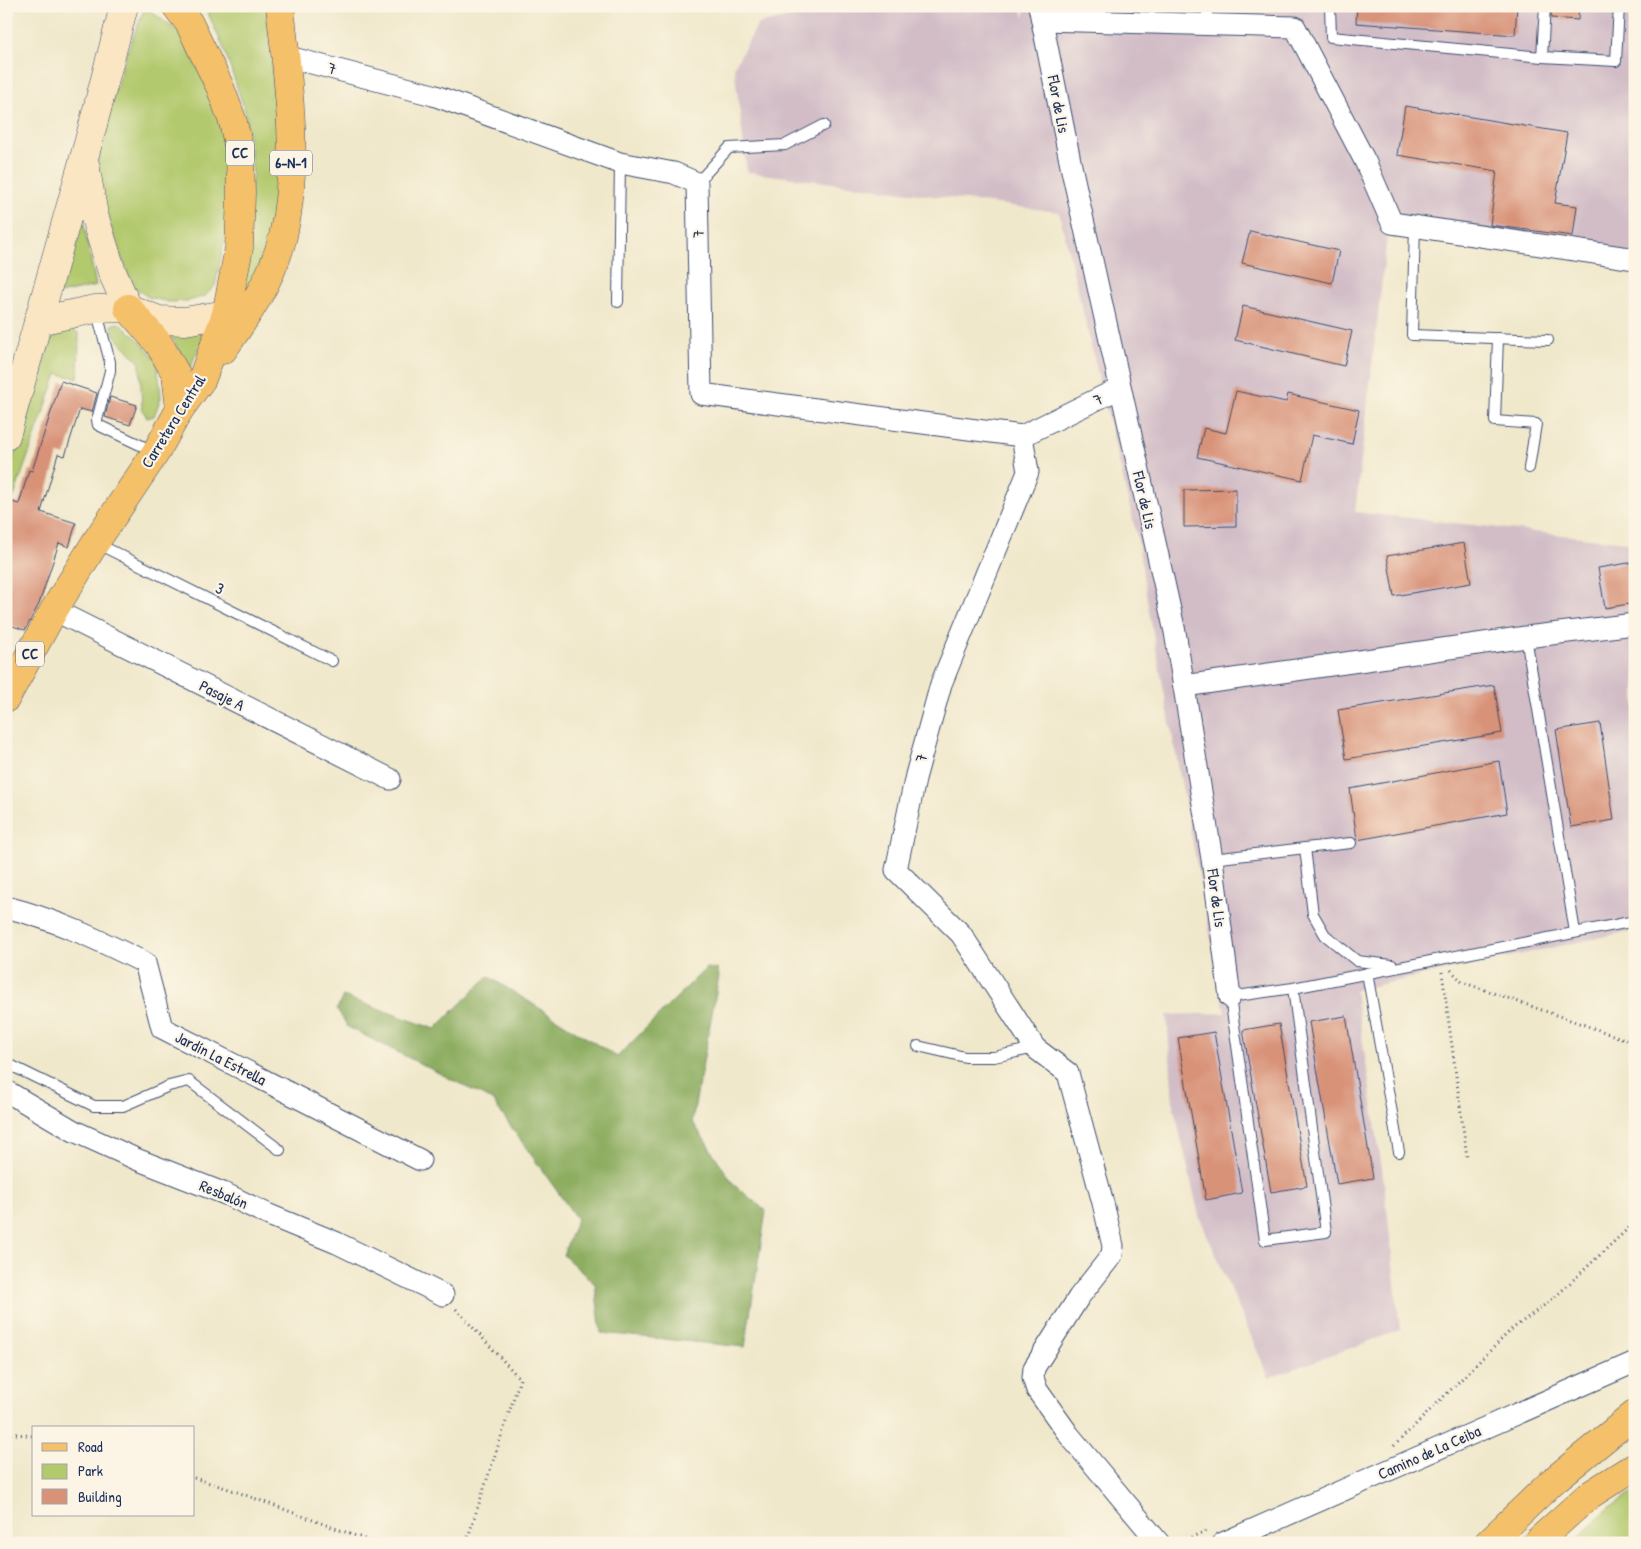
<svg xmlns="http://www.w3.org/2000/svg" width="1641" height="1549" viewBox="0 0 1641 1549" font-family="'Patrick Hand',sans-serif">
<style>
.industrial{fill:#d2bdc7}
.green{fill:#b2c96d;stroke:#667c66}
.forest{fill:#8dad60;stroke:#546e5f}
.building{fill:#d89278}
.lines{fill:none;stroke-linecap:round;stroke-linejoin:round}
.service-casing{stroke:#3b4b6e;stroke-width:12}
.minor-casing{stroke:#3b4b6e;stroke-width:23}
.secondary-casing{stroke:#3b4b6e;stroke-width:29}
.primary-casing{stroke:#3b4b6e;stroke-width:29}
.trunk-casing{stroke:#3b4b6e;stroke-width:29}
.motorway-casing{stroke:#3b4b6e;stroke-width:29}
.path{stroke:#3b4b6e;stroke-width:3;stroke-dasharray:1 4;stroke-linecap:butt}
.service{stroke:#fff;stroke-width:10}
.minor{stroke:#fff;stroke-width:21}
.secondary{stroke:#fbe6c4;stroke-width:28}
.primary{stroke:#f4c16b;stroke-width:28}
.trunk{stroke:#f4c16b;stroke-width:28}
.motorway{stroke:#f4c16b;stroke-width:28}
.labels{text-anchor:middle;stroke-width:4.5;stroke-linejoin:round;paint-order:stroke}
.shield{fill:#fcf5e5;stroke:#5e6a86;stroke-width:1}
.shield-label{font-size:15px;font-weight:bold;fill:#1b2f5e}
.street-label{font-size:16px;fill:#1b2f5e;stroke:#fcf5e5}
</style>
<rect width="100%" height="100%" fill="#fcf5e5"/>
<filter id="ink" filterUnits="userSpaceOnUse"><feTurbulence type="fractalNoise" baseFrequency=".02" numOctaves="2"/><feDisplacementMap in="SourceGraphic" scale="10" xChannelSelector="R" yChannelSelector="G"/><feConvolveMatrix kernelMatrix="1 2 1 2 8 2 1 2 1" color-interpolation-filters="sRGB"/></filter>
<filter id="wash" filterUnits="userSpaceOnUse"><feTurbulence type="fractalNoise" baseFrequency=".0096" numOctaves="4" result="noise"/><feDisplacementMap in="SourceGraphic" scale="20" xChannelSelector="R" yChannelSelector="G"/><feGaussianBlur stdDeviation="1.12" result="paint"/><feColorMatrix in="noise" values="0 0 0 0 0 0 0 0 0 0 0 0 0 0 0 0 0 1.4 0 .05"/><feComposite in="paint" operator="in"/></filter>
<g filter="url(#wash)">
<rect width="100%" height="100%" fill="#f0e8cb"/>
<!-- industrial -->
<path class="industrial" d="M839,6H1021L1024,18L1026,6H1635V259L1387,237L1355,512L1635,543V930L1355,990L1384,1182L1400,1330L1269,1378L1199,1216L1173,1104L1167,1015L1225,1013L1149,612L1137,537L1059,212L747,172L734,67L758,24Z"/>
<!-- green -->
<g class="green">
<path d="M205,6H266L282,162L276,213L253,289L236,299L253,173L245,111L224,49Z"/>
<path d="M145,7L180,33L216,104L227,158L228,223L215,286L205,296L188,301L169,302L148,297L133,286L118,249L102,199L98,174V148L126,55Z"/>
<path d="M81,209L96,286L54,295Z"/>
<path d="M119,323L137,338L157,360L161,397L154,416L147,418L142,408L140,363L115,336L112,329L113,324Z"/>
<path d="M64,328H72L79,334L78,378L57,374L6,518V482L51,339Z"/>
<path d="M168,329L205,333L189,370Z"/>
<path d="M1635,1492V1543H1573L1609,1508Z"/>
</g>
<!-- forest -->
<path class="forest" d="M706,968L717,969L719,976L692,1121L734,1185L766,1211L745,1347L601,1333L595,1284L563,1255L577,1219L492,1100L348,1027L337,1009L343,996L435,1029L488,976L617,1057Z"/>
<g id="blocks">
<!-- building -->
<g class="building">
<path d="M1357,6H1517L1515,35L1356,23Z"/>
<path d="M1552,6H1579L1578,20L1551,18Z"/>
<path d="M1405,106L1567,133L1555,203L1577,206L1573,236L1490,225L1497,171L1397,155Z"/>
<path d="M1250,231L1339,251L1332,283L1242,263Z"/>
<path d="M1243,306L1352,331L1344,366L1235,340Z"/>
<path d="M61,381L97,393L92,412L80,409L65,456L58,454L41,512L76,523L69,547L59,543L39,604L25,630L6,624V522L12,502L19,504L29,470L32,471Z"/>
<path d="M1236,391L1286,402L1288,394L1359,410L1352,444L1312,435L1302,480L1197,457L1204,428L1226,433Z"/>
<path d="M110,397L137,405L130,425L105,417Z"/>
<path d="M1236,489V526L1184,527V490Z"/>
<path d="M1464,543L1471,583L1394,596L1387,556Z"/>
<path d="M1635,562V603L1605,608L1598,568Z"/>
<path d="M1494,685L1502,733L1346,759L1338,710Z"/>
<path d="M1600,723L1614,820L1571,827L1556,730Z"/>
<path d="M1499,761L1507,813L1357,840L1350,789Z"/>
<path d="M1346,1016L1373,1178L1337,1184L1309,1022Z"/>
<path d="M1279,1024L1307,1186L1271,1192L1243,1030Z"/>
<path d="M1214,1032L1242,1193L1206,1200L1178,1038Z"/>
</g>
</g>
</g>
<g filter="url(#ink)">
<use href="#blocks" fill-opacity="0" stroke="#3b4b6e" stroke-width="1"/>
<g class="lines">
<!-- service casing -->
<g class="service-casing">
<g id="service">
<path d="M1330,6L1331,37L1542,57L1545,6"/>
<path d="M1207,24V6"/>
<path d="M1542,57L1616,61L1619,6"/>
<path d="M697,183L729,148L785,145L824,125"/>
<path d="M1415,226L1412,335L1548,340"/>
<path d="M618,302L620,163"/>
<path d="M96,309L110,362V371L97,420L98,425L155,452"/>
<path d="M1498,338L1495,421L1536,424L1529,468"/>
<path d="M96,543L332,661"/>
<path d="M1526,637L1575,932"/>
<path d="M1305,848L1351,843"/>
<path d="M1212,859L1305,848L1313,914L1325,935L1357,961L1392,965"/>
<path d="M1367,973L1399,1152"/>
<path d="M1293,988L1326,1232L1265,1240L1230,997L1293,988L1635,921"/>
<path d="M918,1046L965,1057H994L1035,1048"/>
<path d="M6,1063L94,1106H123L169,1086L189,1081L280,1150"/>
</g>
</g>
<!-- minor casing -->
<g class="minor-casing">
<g id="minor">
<path d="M1039,6L1071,166L1175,632L1212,859L1230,997"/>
<path d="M1043,20L1295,27L1365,161L1392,223L1635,259"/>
<path d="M285,56L433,95L620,163L674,173L697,183L701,394L1022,436L1120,388"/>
<path d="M1022,436L1028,472L941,684L916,775L896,870L961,934L1035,1048L1068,1073L1103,1203L1113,1246L1112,1255L1079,1297L1034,1368L1033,1378L1037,1390L1069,1435L1159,1543"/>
<path d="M54,610L390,779"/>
<path d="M1184,686L1526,637L1635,624"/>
<path d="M6,907C57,920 99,940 145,963L162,1028L420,1160"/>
<path d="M6,1091L74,1131L136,1159L228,1195L269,1215L337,1243L443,1295"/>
<path d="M1223,1543L1635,1362"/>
</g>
</g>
<!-- secondary casing -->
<g class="secondary-casing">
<g id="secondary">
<path d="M85,164L94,215L112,272L128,308"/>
<path d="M38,321L95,309L128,308L159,320L185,321L226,314"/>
<path d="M6,436L89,140L124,6"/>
</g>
</g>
<!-- primary casing -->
<g class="primary-casing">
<g id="primary">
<path d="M128,308L159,344L176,374L180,409"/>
<path d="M223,350C247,316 273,278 283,236C300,161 288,82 280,6"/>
<path d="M6,698L54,610L95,543L156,452L180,409L202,379L226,314L239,248L241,194L240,153L233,122L220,87L189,23L176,6"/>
</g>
</g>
<!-- trunk casing -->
<g class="trunk-casing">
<g id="trunk">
<path d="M1488,1543L1553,1481"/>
<path d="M1536,1543L1588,1496"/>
</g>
</g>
<!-- motorway casing -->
<g class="motorway-casing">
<g id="motorway">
<path d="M1553,1481L1635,1414"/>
<path d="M1588,1496L1635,1466"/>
</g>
</g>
<!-- path -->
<g class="path">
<path d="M1451,970L1462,982L1630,1041"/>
<path d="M1442,972L1467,1157"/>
<path d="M456,1309L520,1379L466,1543"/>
<path d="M6,1433L34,1436"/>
<path d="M1394,1446L1512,1329L1554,1298L1635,1222"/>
<path d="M194,1478L232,1490L375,1543"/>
<path d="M1177,1543L1209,1530"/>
</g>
<!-- service -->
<use href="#service" class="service"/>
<!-- minor -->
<use href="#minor" class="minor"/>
<!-- secondary -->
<use href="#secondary" class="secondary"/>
<!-- primary -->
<use href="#primary" class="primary"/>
<!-- trunk -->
<use href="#trunk" class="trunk"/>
<!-- motorway -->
<use href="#motorway" class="motorway"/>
</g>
</g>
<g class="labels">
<!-- shield labels -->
<g class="shield">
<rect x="226" y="140.5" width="28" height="25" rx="4"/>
<rect x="270" y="150.5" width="42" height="25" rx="4"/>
<rect x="16" y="641.5" width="28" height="25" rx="4"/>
</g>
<g class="shield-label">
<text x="240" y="158">CC</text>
<text x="291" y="168">6-N-1</text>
<text x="30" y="659">CC</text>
</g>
<!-- street labels -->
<g class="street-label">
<text transform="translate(332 68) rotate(15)" y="6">7</text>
<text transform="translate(1059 104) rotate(79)" y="6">Flor de Lis</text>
<text transform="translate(698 234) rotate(-91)" y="6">7</text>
<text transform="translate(1098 399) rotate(-26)" y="6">7</text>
<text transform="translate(173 421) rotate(-58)" y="6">Carretera Central</text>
<text transform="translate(1145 500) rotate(77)" y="6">Flor de Lis</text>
<text transform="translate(220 588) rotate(26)" y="6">3</text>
<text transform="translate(222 695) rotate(27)" y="6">Pasaje A</text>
<text transform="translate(921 758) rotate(-75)" y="6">7</text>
<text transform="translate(1217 898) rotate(82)" y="6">Flor de Lis</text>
<text transform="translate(221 1058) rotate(27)" y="6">Jardín La Estrella</text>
<text transform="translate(224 1194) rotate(23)" y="6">Resbalón</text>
<text transform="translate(1429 1452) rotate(-24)" y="6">Camino de La Ceiba</text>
</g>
</g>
<!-- margin -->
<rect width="1641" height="1549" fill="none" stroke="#fcf5e5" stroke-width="25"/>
<!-- legend -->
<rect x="32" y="1426" width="162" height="90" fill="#fcf5e5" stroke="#a2a6af"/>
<rect x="42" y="1443" width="25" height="8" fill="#f4c16b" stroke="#a2a6af"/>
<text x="78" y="1452" font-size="15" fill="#1b2f5e">Road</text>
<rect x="42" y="1464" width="25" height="15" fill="#b2c96d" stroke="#a2a6af"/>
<text x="78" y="1476" font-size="15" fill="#1b2f5e">Park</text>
<rect x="42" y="1489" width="25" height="15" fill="#d89278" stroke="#a2a6af"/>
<text x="78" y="1502" font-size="15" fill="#1b2f5e">Building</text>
</svg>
